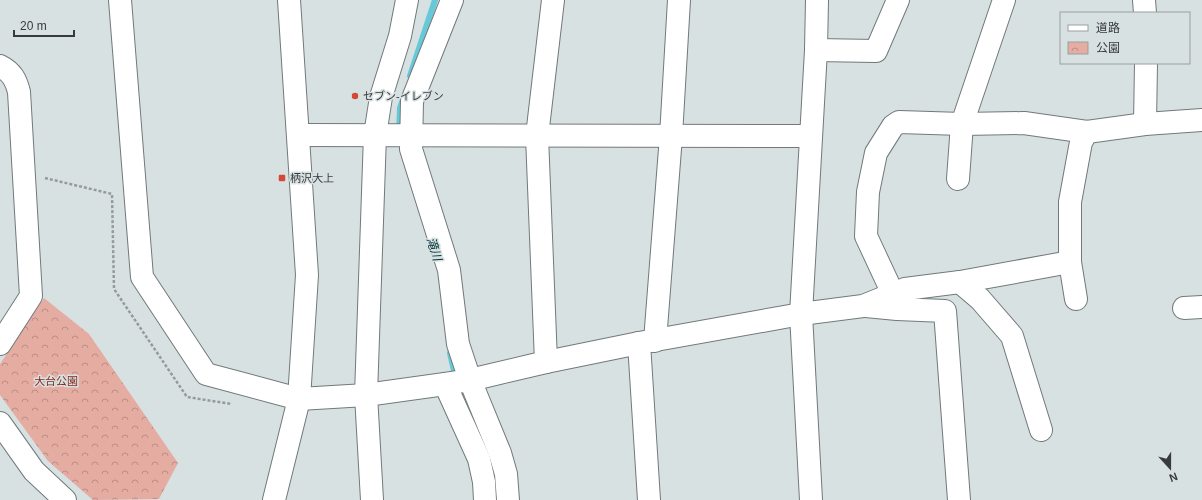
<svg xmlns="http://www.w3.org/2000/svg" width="1202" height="500" viewBox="0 0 1202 500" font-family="Arial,'Noto Sans JP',sans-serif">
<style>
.park{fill:url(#park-crowns)}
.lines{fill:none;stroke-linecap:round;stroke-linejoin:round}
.stream{stroke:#67c9d7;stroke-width:6}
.minor-casing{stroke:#71797a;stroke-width:24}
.path{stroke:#959b9c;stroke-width:2.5;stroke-dasharray:3 2;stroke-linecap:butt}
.minor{stroke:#fff;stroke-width:22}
.poi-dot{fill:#d54835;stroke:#d8e1e2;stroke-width:1.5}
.labels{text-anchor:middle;stroke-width:3;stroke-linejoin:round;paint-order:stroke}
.poi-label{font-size:11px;fill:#383b3c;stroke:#d8e1e2;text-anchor:start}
.park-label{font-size:11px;fill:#832b1e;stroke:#d8e1e2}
.water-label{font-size:12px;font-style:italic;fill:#003137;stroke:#d8e1e2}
</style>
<defs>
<pattern id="park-crowns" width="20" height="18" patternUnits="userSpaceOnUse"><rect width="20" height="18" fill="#e5aca2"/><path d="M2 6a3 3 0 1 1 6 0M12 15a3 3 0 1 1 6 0" fill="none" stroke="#bb8d85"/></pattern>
</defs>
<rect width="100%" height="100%" fill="#d8e1e2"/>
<!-- park -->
<path class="park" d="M44,298L89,334L178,463L159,499L93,500L48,461L0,395V364Z"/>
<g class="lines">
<!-- stream -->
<g class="stream">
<path d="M410,76L435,0"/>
<path d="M399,131L400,108L403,99"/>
<path d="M450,353L454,371L457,379"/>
<path d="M494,481L496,500"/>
</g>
<!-- minor casing -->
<g class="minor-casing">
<g id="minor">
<path d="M120,0L142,277L206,374L299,399L366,395L445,384L470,380L546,362L639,343L801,314L863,306L905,289L960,282L1070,262"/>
<path d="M452,0L412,101L411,149L449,270L458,344L470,380L500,453L506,474L508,500"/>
<path d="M1144,0L1145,13"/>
<path d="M816,50L876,51L898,0"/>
<path d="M0,66C12,72 16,80 19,92L31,296L0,344"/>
<path d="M1145,124L1146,63"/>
<path d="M298,135L811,136"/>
<path d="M958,179L962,124L1004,0"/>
<path d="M960,282L980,299L1012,336L1041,430"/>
<path d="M893,294L866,236L868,192L876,153L893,126L899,122L962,124L1024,123L1087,132"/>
<path d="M1076,299L1070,262V202L1081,142L1087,132L1145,124L1202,120"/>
<path d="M866,306L897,309L945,311L959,500"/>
<path d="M1184,308L1202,307"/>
<path d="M655,341L671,136L679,0"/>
<path d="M639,343L649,500"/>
<path d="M546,362L537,136L553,0"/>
<path d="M445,384L479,459L484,482L485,500"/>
<path d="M0,423L34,471L65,500"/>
<path d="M274,500L299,399L307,275L289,0"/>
<path d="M372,500L366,395L375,135L381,97L400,36L407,0"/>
<path d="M811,500L801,314L816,50L817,0"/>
</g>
</g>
<!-- path -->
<path class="path" d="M45,178L112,194L114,289L187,397L232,404"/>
<!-- minor -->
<use href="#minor" class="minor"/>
</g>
<!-- markers -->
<g class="poi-dot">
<circle cx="355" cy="96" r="4"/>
<rect x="278" y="174" width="8" height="8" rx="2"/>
</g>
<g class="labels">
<!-- poi labels -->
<g class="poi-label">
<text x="363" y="100">セブン-イレブン</text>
<text x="290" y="182">柄沢大上</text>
</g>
<!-- park labels -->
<g class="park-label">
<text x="56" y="385">大台公園</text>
</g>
<!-- water labels -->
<g class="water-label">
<text transform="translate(434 249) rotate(72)" y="4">滝川</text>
</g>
</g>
<!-- legend -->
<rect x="1060" y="12" width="130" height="52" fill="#d8e1e2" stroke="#989fa0"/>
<rect x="1068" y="25" width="20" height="6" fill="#ffffff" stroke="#989fa0"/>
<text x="1096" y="32" font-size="12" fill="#383b3c">道路</text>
<rect x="1068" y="42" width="20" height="12" fill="url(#park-crowns)" stroke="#989fa0"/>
<text x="1096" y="52" font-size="12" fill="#383b3c">公園</text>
<!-- north arrow -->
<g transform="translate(1170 468) rotate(159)" stroke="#d8e1e2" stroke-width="3" paint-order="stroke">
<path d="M0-3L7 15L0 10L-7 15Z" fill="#383b3c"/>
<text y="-6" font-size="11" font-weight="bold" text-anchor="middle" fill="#383b3c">N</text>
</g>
<!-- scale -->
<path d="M14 30v6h60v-6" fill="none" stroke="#383b3c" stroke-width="2"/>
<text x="20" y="30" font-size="12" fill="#383b3c" stroke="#d8e1e2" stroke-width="3" paint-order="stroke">20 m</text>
</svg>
